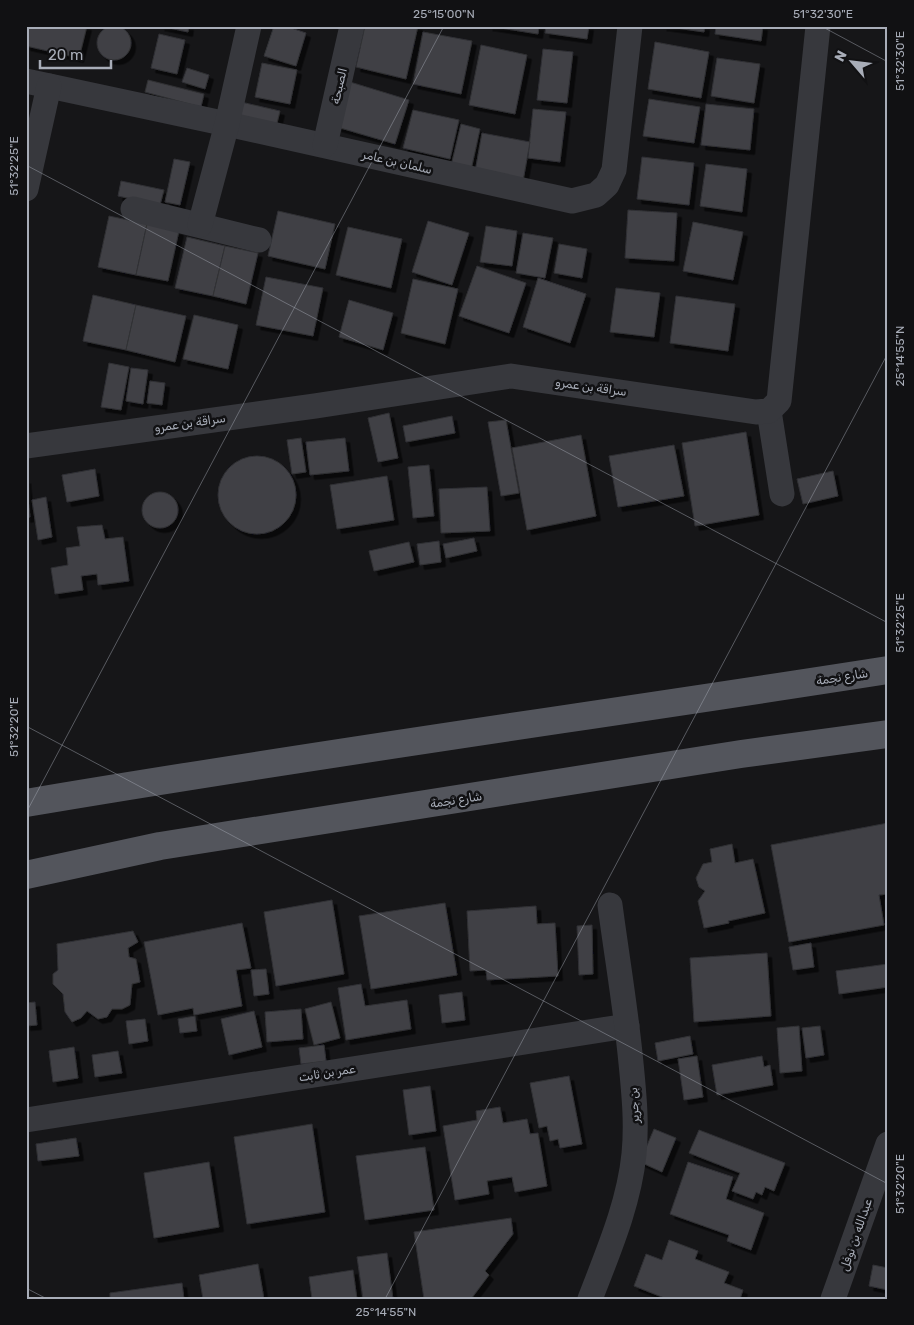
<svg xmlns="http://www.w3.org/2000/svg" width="914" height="1325" viewBox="0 0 914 1325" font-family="Rubik,Cairo,sans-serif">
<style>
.building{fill:#404145;stroke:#303034;filter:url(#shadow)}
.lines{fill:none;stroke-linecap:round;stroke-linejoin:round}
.street{stroke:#37383d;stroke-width:25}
.primary{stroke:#53555c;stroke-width:28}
.ticks{fill:none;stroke:#a8adb8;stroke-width:1;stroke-opacity:0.45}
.labels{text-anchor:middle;stroke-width:5;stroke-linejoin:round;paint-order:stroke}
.street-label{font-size:12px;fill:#a8adb8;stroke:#111113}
.neatline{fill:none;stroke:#a8adb8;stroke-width:2}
.ticks-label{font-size:12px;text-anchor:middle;fill:#a8adb8}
</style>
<defs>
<filter id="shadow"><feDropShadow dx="4.5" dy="4.5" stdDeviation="0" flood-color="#0009"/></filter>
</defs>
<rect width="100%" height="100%" fill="#161618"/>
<!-- building -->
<g class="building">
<circle cx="114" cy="43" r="17"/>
<path d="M26,26H87L79,58L26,46Z"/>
<path d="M160,26H189L188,32Z"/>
<path d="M274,26H285L306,33L296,66L264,56Z"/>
<path d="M365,26H418L406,79L356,67Z"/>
<path d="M488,26H539L538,34Z"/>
<path d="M546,26H589L587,39L545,33Z"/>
<path d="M662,26H705L704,32Z"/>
<path d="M716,26H763L761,41L715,34Z"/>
<path d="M423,32L472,41L461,94L413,84Z"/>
<path d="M159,34L185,40L177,74L151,68Z"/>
<path d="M655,42L709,52L701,98L648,89Z"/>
<path d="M481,45L527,55L515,114L469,105Z"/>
<path d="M543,49L573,52L567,103L537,100Z"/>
<path d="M717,58L760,64L754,103L711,96Z"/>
<path d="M262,63L297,70L290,104L255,97Z"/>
<path d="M187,68L209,75L205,89L182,82Z"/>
<path d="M148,80L204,94L201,107L145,92Z"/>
<path d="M350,82L409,100L395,144L337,127Z"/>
<path d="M649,99L700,107L694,143L643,136Z"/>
<path d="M241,102L280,111L276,127L238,118Z"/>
<path d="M706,104L754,109L750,150L701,145Z"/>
<path d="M533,109L566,112L560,162L528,158Z"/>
<path d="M413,110L459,120L450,159L403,148Z"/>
<path d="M461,124L480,129L471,170L451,166Z"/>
<path d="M482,133L530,142L523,181L475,172Z"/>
<path d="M642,157L694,163L689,205L637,199Z"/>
<path d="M174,159L190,162L180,205L165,202Z"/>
<path d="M706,164L747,169L742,212L700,206Z"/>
<path d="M121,181L164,190L160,205L118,196Z"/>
<path d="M628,210L677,213L674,261L625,258Z"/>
<path d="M278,211L335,224L325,269L268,256Z"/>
<path d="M109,216L147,224L136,275L98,267Z"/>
<path d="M428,221L469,233L452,285L412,272Z"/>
<path d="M693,222L743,232L733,280L683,271Z"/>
<path d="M147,224L179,231L168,281L136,275Z"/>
<path d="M486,226L517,231L512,266L480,262Z"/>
<path d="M348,227L402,239L391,288L336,275Z"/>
<path d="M523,233L553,238L545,278L516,273Z"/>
<path d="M187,237L225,246L213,296L175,288Z"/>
<path d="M559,244L587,249L582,278L554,273Z"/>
<path d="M225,246L258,253L246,304L213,296Z"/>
<path d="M477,266L526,283L509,333L459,316Z"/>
<path d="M266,277L323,288L313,336L256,325Z"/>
<path d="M538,278L586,294L570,343L523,327Z"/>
<path d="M413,279L458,289L445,344L401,333Z"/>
<path d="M616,288L660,293L654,337L610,332Z"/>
<path d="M93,295L136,305L126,350L83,341Z"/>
<path d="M676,296L735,304L728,351L670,343Z"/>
<path d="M349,300L393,313L383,350L339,337Z"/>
<path d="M136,305L186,316L175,362L126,350Z"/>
<path d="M194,315L238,325L228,369L183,359Z"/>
<path d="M109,363L129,367L121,410L101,407Z"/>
<path d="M131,368L148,370L143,404L126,401Z"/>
<path d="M150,381L165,383L162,405L147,403Z"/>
<path d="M389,413L398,458L378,462L368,418Z"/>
<path d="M452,416L455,433L406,442L403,426Z"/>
<path d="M506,420L519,493L501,496L488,422Z"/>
<path d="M746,432L759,515L695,526L682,443Z"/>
<path d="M581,435L596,516L527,530L512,448Z"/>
<path d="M301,438L306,472L292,474L287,440Z"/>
<path d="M345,438L349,471L310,475L306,442Z"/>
<path d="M674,445L684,496L618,507L609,456Z"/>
<circle cx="257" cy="495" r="39"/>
<path d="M429,465L434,516L413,518L408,467Z"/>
<path d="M95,469L99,496L67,502L62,475Z"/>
<path d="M833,471L838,496L803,504L797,479Z"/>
<path d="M387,476L394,520L337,529L330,485Z"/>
<path d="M26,479L30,517L26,518Z"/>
<path d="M487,487L490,531L441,533L439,489Z"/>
<circle cx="160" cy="510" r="18"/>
<path d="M46,497L52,537L38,540L32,500Z"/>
<path d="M102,525L105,539L123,537L129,581L98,585L97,574L81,576L83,590L55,594L51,568L68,565L66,548L80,546L77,527Z"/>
<path d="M474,538L477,551L446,558L443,544Z"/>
<path d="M439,541L441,562L420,565L417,544Z"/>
<path d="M409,542L414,562L374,571L369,551Z"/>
<path d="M888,823V894L879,895L884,925L789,942L771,845Z"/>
<path d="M732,844L735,863L753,859L765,913L728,921L729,923L704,928L698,901L705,891L699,887L696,878L703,864L712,862L710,849Z"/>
<path d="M332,900L344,974L276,986L264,912Z"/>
<path d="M445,903L457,975L371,989L359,916Z"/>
<path d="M536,906L537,924L555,923L558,976L487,980L486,970L470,971L467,911Z"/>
<path d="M242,923L251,968L236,970L242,1006L194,1015L193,1008L158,1015L144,942Z"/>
<path d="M592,925L593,974L579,975L577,926Z"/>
<path d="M133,931L138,942L128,948L129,957L136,959L140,982L132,984L130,1005L122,1009H112L107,1017L98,1019L87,1011L81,1018L72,1022L65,1012L63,994L53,984V974L58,970L57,944Z"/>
<path d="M811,943L814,967L793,970L789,947Z"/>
<path d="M767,953L771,1016L694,1022L690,958Z"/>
<path d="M888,964V987L839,994L836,971Z"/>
<path d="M266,969L269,994L254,996L251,970Z"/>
<path d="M361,984L365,1006L407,1000L411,1029L346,1040L338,988Z"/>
<path d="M462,992L465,1020L442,1023L439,995Z"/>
<path d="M35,1002L37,1025L26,1026V1003Z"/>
<path d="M331,1002L340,1038L314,1045L305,1009Z"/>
<path d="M301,1009L303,1039L267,1042L265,1012Z"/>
<path d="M254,1011L262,1047L229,1055L221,1019Z"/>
<path d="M195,1016L197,1031L180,1033L178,1019Z"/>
<path d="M145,1019L148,1041L129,1044L126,1021Z"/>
<path d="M799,1026L802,1071L780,1073L777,1028Z"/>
<path d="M820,1026L824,1055L806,1058L802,1028Z"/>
<path d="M690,1036L693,1054L658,1061L655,1043Z"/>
<path d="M324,1045L326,1061L301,1064L299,1048Z"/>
<path d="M74,1047L78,1078L53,1082L49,1051Z"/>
<path d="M118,1051L122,1073L95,1077L92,1055Z"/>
<path d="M697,1056L703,1097L684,1100L678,1059Z"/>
<path d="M762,1056L764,1067L770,1065L773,1085L717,1095L712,1065Z"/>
<path d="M569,1076L582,1144L560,1148L558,1139L550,1141L547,1126L539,1128L530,1083Z"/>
<path d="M430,1086L436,1131L409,1135L403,1090Z"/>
<path d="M500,1107L503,1123L527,1119L530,1134L538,1133L547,1186L515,1192L512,1177L487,1181L489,1194L455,1200L443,1126L477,1120L476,1111Z"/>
<path d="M312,1124L325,1212L247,1224L234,1137Z"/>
<path d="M654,1129L676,1138L662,1172L640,1162Z"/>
<path d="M699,1130L785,1163L774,1191L765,1187L762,1195L756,1192L753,1199L732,1191L740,1173L689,1153Z"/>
<path d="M76,1138L79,1156L38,1161L36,1144Z"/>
<path d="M425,1147L434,1210L365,1220L356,1156Z"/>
<path d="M209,1162L219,1227L154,1238L144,1173Z"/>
<path d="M688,1162L733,1177L726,1199L764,1213L751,1250L727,1241L729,1235L670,1214Z"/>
<path d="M511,1218L513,1234L485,1271L489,1275L471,1299H424L414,1232Z"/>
<path d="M669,1240L698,1251L695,1259L729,1272L724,1283L743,1290L740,1299H667L634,1286L646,1254L662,1260Z"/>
<path d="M387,1253L393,1299H363L357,1257Z"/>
<path d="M258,1264L264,1299H203L199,1275Z"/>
<path d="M873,1265L888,1268V1290L869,1286Z"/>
<path d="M353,1270L357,1299H312L309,1277Z"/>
<path d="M182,1283L184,1299H110V1293Z"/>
</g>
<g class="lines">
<!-- street -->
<g class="street">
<path d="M26,81L227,124L572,201L596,195L607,185L614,170L630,26"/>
<path d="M325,145L352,26"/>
<path d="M26,189L49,86"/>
<path d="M133,209L259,240"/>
<path d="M200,225L227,124L249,26"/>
<path d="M769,411L782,494"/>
<path d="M26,446L315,406L511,376L756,412L769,411L779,401L818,26"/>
<path d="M26,1120L627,1026"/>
<path d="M590,1299C608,1252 629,1204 634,1154C637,1123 634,1094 631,1063C626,1010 617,958 610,905"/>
<path d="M833,1299L888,1144"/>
</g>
<!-- primary -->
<g class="primary">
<path d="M26,803C313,754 601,715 888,670"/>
<path d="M26,875L160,846L741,754L888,734"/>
</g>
</g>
<!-- ticks -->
<path class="ticks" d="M821,26L888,62M26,165L888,623M26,726L888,1184M26,813L444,26M26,1288L47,1299M385,1299L888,353"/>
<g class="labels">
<!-- street labels -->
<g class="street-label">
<text transform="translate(339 86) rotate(-77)" y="4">الصبحة</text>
<text transform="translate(397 162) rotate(13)" y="4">سلمان بن عامر</text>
<text transform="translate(591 387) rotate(8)" y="4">سراقة بن عمرو</text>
<text transform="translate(190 423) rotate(-8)" y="4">سراقة بن عمرو</text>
<text transform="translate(842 677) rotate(-9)" y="4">شارع نجمة</text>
<text transform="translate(456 800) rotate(-9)" y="4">شارع نجمة</text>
<text transform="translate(327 1073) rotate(-9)" y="4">عمر بن ثابت</text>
<text transform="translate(634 1105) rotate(-93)" y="4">بن جرير</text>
<text transform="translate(856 1235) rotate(-71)" y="4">عبدالله بن نوفل</text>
</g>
</g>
<!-- border -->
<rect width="914" height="1325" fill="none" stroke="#111113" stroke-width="55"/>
<!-- north arrow -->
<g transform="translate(852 62) rotate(298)" stroke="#111113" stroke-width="4" paint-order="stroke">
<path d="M0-4L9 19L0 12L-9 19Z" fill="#a8adb8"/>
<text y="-8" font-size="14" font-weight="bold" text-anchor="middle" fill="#a8adb8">N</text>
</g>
<!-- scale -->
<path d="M40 60v8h71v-8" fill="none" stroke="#a8adb8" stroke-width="2.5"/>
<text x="48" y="60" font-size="15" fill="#a8adb8" stroke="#111113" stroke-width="4" paint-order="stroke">20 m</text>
<rect x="28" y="28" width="858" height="1270" class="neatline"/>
<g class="ticks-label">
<text x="444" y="18">25°15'00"N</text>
<text x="823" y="18">51°32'30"E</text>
<text transform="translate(900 61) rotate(-90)" y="4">51°32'30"E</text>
<text transform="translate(14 166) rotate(-90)" y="4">51°32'25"E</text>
<text transform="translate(900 356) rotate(-90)" y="4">25°14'55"N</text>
<text transform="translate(900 623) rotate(-90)" y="4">51°32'25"E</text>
<text transform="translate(14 727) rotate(-90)" y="4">51°32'20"E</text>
<text transform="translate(900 1184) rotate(-90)" y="4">51°32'20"E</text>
<text x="386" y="1316">25°14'55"N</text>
</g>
</svg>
